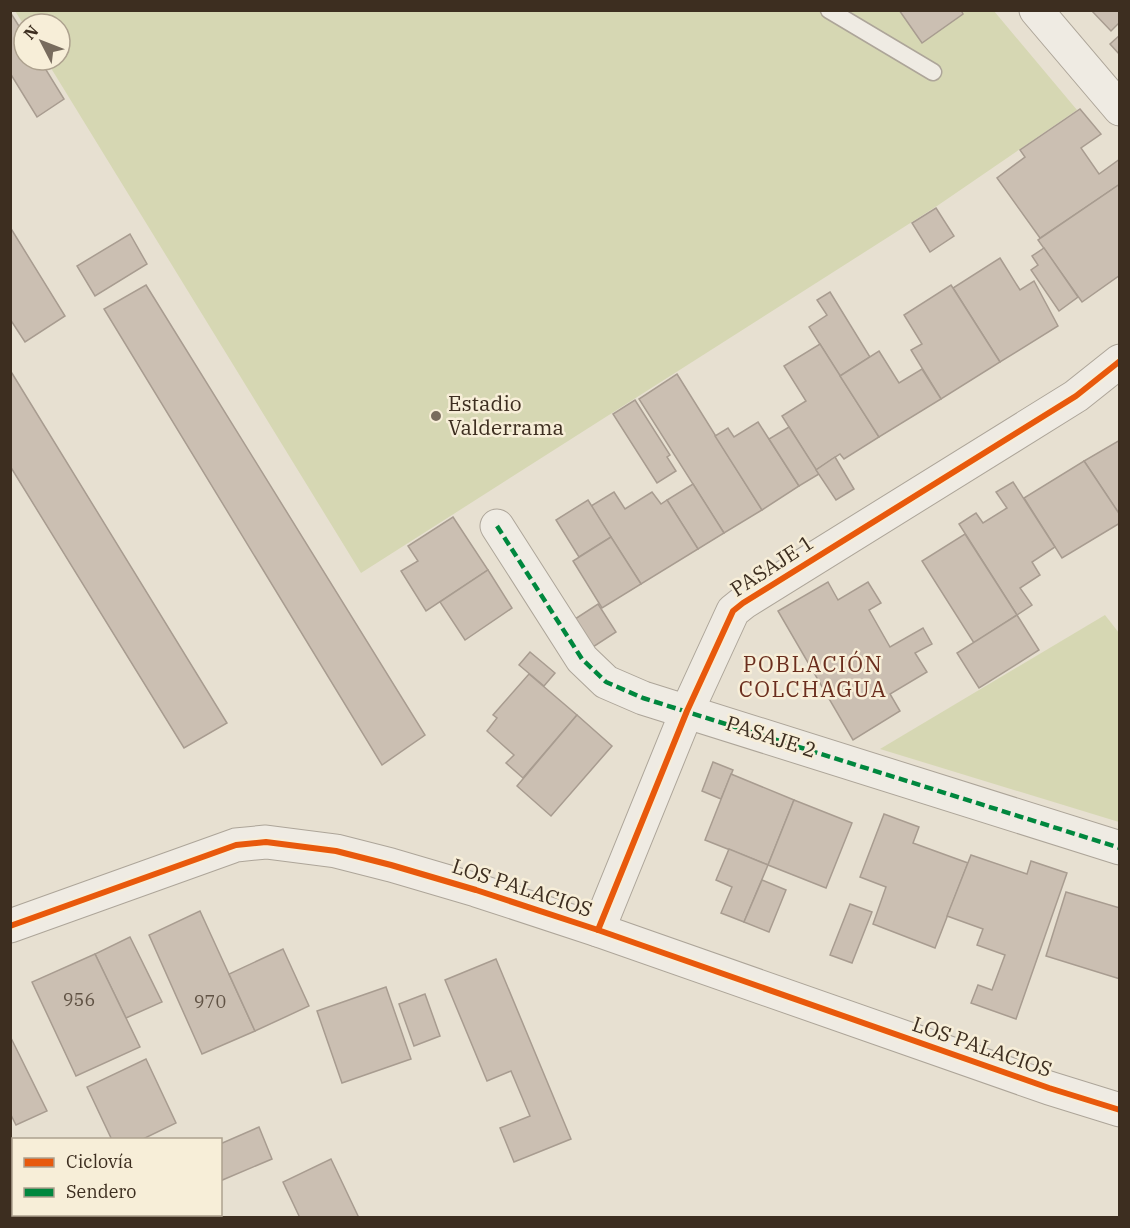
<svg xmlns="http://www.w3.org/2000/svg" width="1130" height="1228" viewBox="0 0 1130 1228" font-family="'IBM Plex Serif',serif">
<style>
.green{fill:#d6d7b3}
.building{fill:#cbbfb2;stroke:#a89c90;stroke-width:1.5}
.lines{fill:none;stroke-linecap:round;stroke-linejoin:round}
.service-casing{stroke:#ada599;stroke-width:19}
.minor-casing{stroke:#ada599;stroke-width:35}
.service{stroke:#efebe3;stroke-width:16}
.minor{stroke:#efebe3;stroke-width:33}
.quiet{stroke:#00873e;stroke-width:4.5;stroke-dasharray:9 4.5;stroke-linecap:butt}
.cycleway-casing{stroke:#f7eed8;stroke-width:10}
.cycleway{stroke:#e8590c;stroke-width:6}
.poi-dot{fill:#786c5e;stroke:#f7eed8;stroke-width:2}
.labels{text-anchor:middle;stroke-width:5;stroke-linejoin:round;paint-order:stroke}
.number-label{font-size:18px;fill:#605244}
.poi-label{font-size:21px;fill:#3d2e20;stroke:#f7eed8;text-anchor:start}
.street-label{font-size:21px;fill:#3d2e20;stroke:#f7eed8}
.neighbourhood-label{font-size:22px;letter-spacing:1.5px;fill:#6b2e1e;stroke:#f7eed8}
</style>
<rect width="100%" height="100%" fill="#e7e0d1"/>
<!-- green -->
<g class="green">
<path d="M15,11H994L1077,110L937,206L361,573L46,60H60V24L24,25Z"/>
<path d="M1105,615L1119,633V822L880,749Z"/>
</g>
<!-- building -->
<g class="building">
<path d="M899,10H961L963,14L922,43Z"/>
<path d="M1091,10H1120V22L1111,31Z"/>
<path d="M10,12L24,34V60H40L64,99L37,117L10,73Z"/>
<path d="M1120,35V55L1110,44Z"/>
<path d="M1080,109L1101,134L1081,148L1099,174L1120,159V184L1040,238L997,178L1025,157L1020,150Z"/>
<path d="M1120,184V275L1082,302L1038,240Z"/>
<path d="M936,208L954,236L930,252L912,223Z"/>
<path d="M10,227L65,316L25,342L10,319Z"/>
<path d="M130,234L147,264L95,296L77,266Z"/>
<path d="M1044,248L1078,297L1059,311L1031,270L1038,265L1032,256Z"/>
<path d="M1000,258L1020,290L1034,281L1058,326L1000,362L953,288Z"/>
<path d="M146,285L425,735L382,765L104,309Z"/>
<path d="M951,285L1000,362L941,399L911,350L922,344L904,315Z"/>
<path d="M830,292L870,357L840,376L809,327L827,315L817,300Z"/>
<path d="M820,344L879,437L844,459L840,454L816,470L782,416L806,401L784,366Z"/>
<path d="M879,351L899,383L922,369L941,399L879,437L840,376Z"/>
<path d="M10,370L227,723L184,748L10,466Z"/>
<path d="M677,374L762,510L724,533L639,399Z"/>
<path d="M635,400L670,455L667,457L676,471L657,483L613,414Z"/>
<path d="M758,422L799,486L762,510L715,436L728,428L734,437Z"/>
<path d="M789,427L819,474L799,486L769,439Z"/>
<path d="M1120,440V515L1084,461Z"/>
<path d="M835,457L854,489L836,500L816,470Z"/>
<path d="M1084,461L1120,515V523L1062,558L1024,498Z"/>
<path d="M1013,482L1055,547L1032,562L1040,575L1020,588L1032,605L1017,615L959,524L976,513L983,523L1007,508L996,492Z"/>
<path d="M693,484L724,533L698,549L667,500Z"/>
<path d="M614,492L625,509L652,492L661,504L667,500L698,549L641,584L591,506Z"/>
<path d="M588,500L611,537L579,557L556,520Z"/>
<path d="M453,517L488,570L426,611L401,571L418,561L408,546Z"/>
<path d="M965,534L1017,615L974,643L922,561Z"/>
<path d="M611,537L641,584L602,608L573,561Z"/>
<path d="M488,570L512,608L465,640L440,602Z"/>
<path d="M828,582L838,600L868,582L881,603L869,610L890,647L923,628L932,644L915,653L927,672L890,694L900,711L853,740L778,611Z"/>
<path d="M598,604L616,632L593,647L575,619Z"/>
<path d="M1017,615L1039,650L979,688L957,653Z"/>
<path d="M530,652L555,673L544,686L519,665Z"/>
<path d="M529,674L577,715L523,778L506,763L514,755L487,731L497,718L493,715Z"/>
<path d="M577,715L612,746L551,816L517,786Z"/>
<path d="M713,762L733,770L721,799L702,791Z"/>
<path d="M731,774L794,800L768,865L705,840Z"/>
<path d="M794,800L852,823L826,888L768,865Z"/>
<path d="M884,814L919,827L913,843L968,863L935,948L873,924L886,887L860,877Z"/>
<path d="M729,849L768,865L744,922L721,913L732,887L716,880Z"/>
<path d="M971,855L1027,874L1031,861L1067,873L1016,1019L971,1003L978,985L992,990L1005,955L977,945L983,929L947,916Z"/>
<path d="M762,880L786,890L769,932L744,922Z"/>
<path d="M1066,892L1120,908V979L1046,956Z"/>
<path d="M850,904L872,912L852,963L830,955Z"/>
<path d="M200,911L255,1031L202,1054L149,935Z"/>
<path d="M130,937L162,1002L126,1018L95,954Z"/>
<path d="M283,949L309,1006L255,1031L229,974Z"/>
<path d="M95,954L140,1047L76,1076L32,982Z"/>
<path d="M496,959L571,1139L514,1162L500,1128L530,1116L511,1071L487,1081L445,980Z"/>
<path d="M386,987L411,1059L342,1083L317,1011Z"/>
<path d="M425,994L440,1036L414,1046L399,1004Z"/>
<path d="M10,1036L47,1111L16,1125L10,1113Z"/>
<path d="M146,1059L176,1123L141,1140H112L87,1087Z"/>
<path d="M259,1127L272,1159L220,1181V1144Z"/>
<path d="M331,1159L359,1218H300L283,1182Z"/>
</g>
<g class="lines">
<!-- service casing -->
<g class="service-casing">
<path id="service" d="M829,10L933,72"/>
</g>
<!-- minor casing -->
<g class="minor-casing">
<g id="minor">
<path d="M1036,10L1120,109"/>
<path d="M497,526L582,659L606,682L643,698L1120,848"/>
<path d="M10,926L236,845L266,842L336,851L391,865L476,890L598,930L1049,1088L1120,1110"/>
<path d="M598,930L687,711L733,611L743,603L1076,396L1120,361"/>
</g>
</g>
<!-- service -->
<use href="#service" class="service"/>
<!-- minor -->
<use href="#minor" class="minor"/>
<!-- quiet -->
<path class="quiet" d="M497,526L582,659L606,682L643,698L1120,848"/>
<!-- cycleway casing -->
<g class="cycleway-casing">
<g id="cycleway">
<path d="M10,926L236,845L266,842L336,851L391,865L476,890L598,930L1049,1088L1120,1110"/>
<path d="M598,930L687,711L733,611L743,603L1076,396L1120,361"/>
</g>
</g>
<!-- cycleway -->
<use href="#cycleway" class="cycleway"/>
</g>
<!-- markers -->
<circle class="poi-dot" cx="436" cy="416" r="6"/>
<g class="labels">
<!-- number labels -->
<g class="number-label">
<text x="79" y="1006">956</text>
<text x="210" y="1008">970</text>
</g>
<!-- poi labels -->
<g class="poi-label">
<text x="448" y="411">Estadio<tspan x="448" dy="24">Valderrama</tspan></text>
</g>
<!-- street labels -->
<g class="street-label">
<text transform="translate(772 566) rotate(-33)" y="7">PASAJE 1</text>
<text transform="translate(771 737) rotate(18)" y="7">PASAJE 2</text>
<text transform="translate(522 888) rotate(18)" y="7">LOS PALACIOS</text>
<text transform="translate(982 1047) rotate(19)" y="7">LOS PALACIOS</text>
</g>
<!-- neighbourhood labels -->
<g class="neighbourhood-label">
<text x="813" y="672">POBLACIÓN<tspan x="813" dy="25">COLCHAGUA</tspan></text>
</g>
</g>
<!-- border -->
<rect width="1130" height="1228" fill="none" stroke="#3d2e20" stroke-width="24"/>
<!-- legend -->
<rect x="12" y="1138" width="210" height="78" fill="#f7eed8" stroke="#ada18e" stroke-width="1.5"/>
<rect x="24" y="1158" width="30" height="9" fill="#e8590c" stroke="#ada18e" stroke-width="1.5"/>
<text x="66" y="1168" font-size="18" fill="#3d2e20">Ciclovía</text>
<rect x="24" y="1188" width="30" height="9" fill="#00873e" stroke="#ada18e" stroke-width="1.5"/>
<text x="66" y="1198" font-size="18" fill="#3d2e20">Sendero</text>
<!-- north arrow -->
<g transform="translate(42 42) rotate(312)"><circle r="28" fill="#f7eed8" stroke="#ada18e" stroke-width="1.5"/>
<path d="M0-4.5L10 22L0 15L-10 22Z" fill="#786c5e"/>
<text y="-9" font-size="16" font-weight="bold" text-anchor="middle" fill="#3d2e20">N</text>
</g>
</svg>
